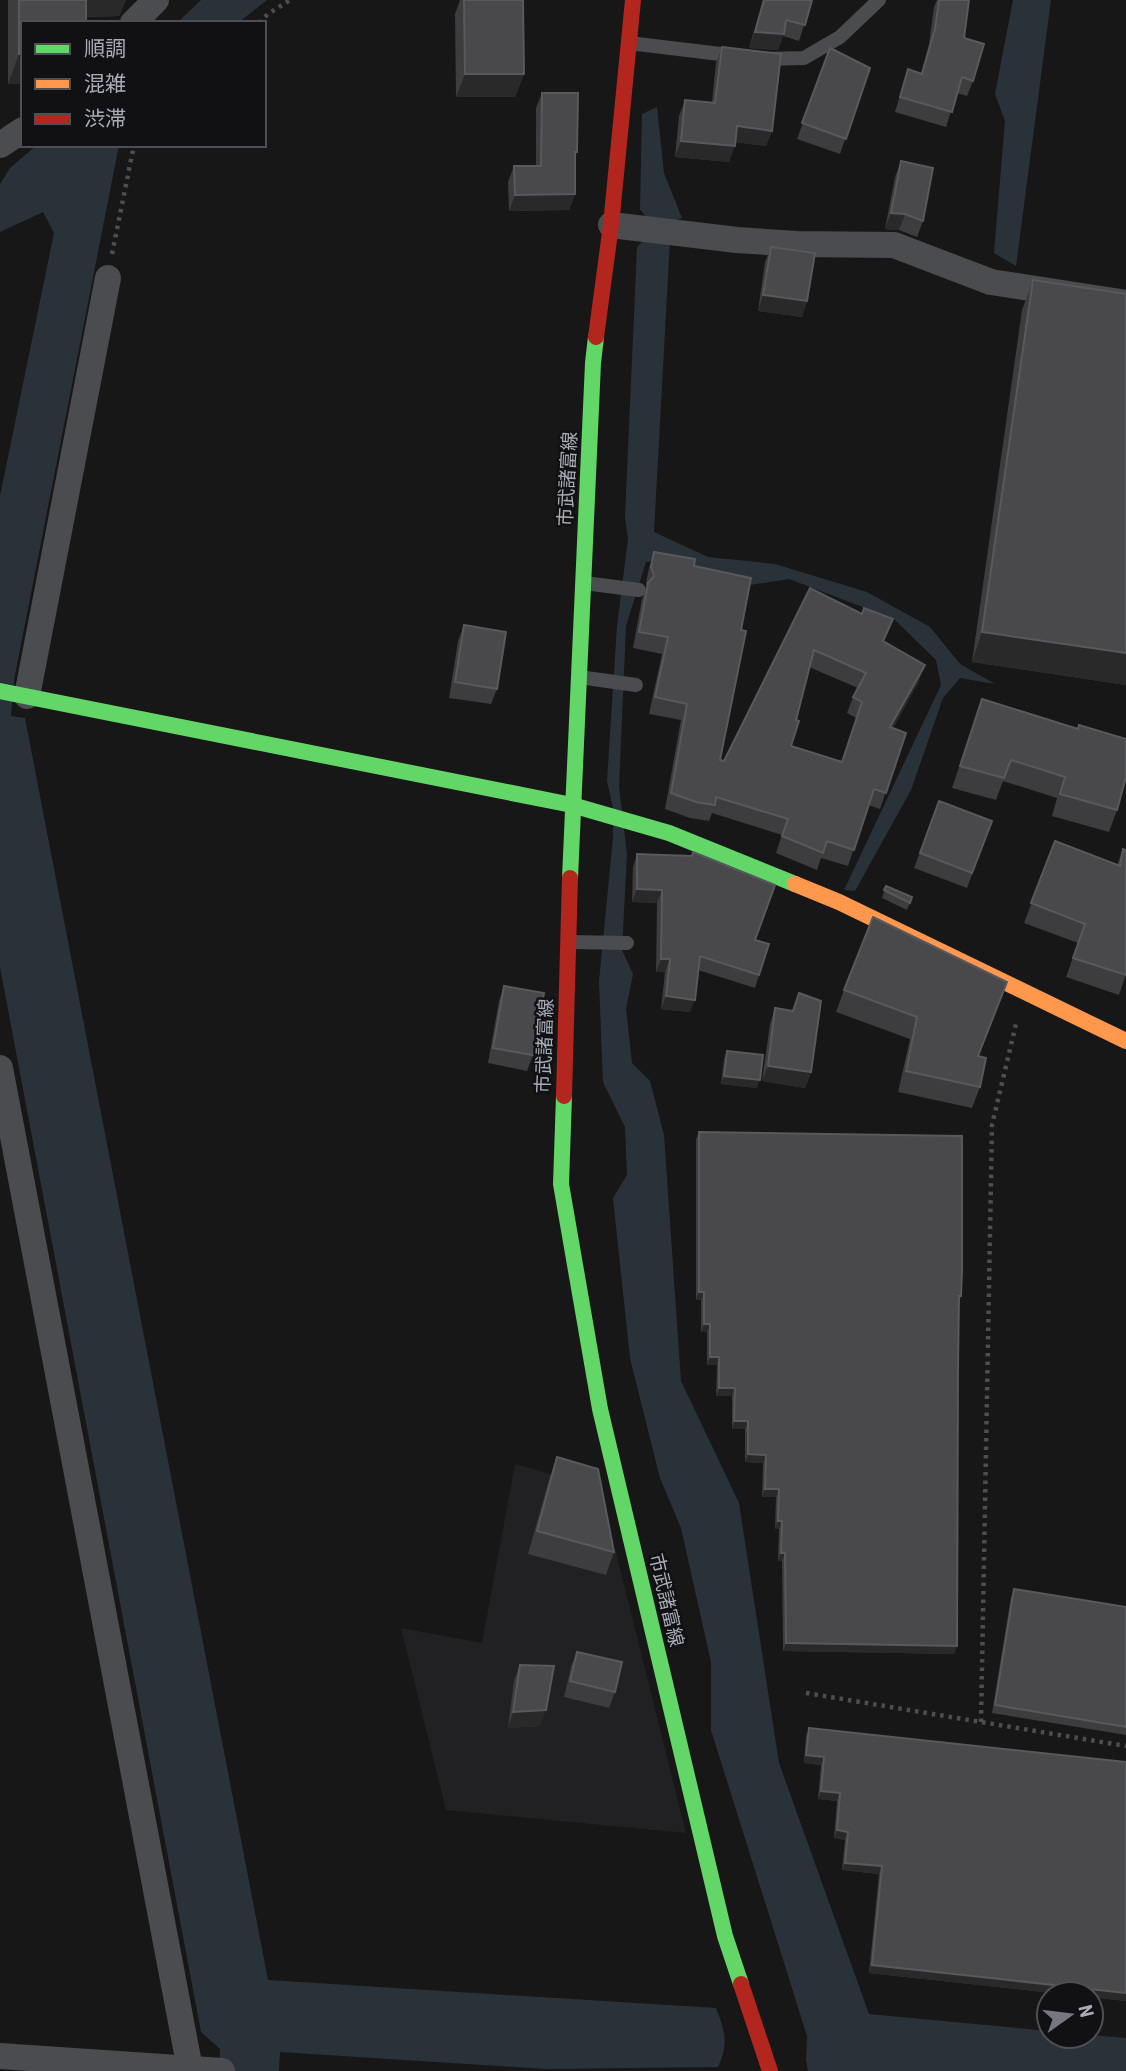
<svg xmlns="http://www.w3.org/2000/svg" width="1126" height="2071" viewBox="0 0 1126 2071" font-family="'Roboto Condensed','Noto Sans JP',sans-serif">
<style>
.built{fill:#212123}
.water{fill:#2a3239}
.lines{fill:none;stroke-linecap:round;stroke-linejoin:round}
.path{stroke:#4d4e52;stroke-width:4.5;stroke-dasharray:3.5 5;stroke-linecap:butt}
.lane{stroke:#4b4c50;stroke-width:14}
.street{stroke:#4b4c50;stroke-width:26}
.fast{stroke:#63d668;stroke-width:16}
.slow{stroke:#ff974d;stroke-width:16}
.jam{stroke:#b3261e;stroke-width:16}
.wall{fill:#3d3d3f;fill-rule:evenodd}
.shaded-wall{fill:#29292a}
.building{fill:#49494c;stroke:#58595d;stroke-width:2;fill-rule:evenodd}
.labels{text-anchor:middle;stroke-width:5;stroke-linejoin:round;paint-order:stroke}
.street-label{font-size:19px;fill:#a8adb8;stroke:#111113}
</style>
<rect width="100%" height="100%" fill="#171717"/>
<!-- built -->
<path class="built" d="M515,1464L600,1488L686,1833L446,1810L401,1628L482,1643Z"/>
<!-- water -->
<g class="water">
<path d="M201,0H267L238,23H177Z"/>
<path d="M1013,0H1051L1016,266L994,253L1005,121L995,94Z"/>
<path d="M657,107L664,173L682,218L671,222L654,532L708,557L775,564L867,592L930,627L960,664L995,684L960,678L943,698L911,790L855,891L844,890L941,685L936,660L894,619L789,579L750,585L709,579L671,558L646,562L626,626L619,787L627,854L622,950L633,974L626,1009L632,1063L650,1081L664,1135L681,1381L739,1503L779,1763L869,2014L1049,2031V2036L1091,2035L1126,2038V2071H808L806,2060L807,2036L711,1730V1662L681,1528L660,1478L630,1358L613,1198L627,1175L625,1127L603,1082L599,981L613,838V808L607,781L617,626L628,539L625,517L637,247L645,239L648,220L640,209L642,114Z"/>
<path d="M37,145H119L14,680L11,716L25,718L268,1980L716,2008C725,2031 729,2043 718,2067L546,2069L280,2052L279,2071H219L220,2049L201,2032L0,967V496L54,233L43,212L0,232V184L10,168Z"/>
</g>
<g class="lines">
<!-- path -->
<g class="path">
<path d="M259,23L268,14L290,0"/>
<path d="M112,254L134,145"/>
<path d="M806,1693L1126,1746"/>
<path d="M981,1722L992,1125L1016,1024"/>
</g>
<!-- lane -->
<g class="lane">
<path d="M629,43L737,56"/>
<path d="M764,59L804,58L840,37L879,0"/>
<path d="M584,583L639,590"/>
<path d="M579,677L636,685"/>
<path d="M569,942L627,943"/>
</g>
<!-- street -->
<g class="street">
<path d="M133,23L156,0"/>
<path d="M0,145L23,130"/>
<path d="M611,225L737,240L797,244L894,245L991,282L1126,303"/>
<path d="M27,696L108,278"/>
<path d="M0,1068L190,2069"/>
<path d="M0,2056L222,2071"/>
</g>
<!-- fast -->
<g class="fast">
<path d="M0,691L572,805L669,833L795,884"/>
<path d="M570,878L593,363L596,337"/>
<path d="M564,1096L561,1184L600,1409L725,1936L741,1984"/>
</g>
<!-- slow -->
<path class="slow" d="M795,884L839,902L1126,1041"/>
<!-- jam -->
<g class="jam">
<path d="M596,337L611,225L633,0"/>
<path d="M564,1096L570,878"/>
<path d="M741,1984L770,2071"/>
</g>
</g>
<!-- wall -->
<g class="wall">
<path d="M8,0H126L119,16L86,17L23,23V84H8Z"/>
<path d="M460,0H523L524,74L515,97H456L455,14Z"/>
<path d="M763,0H812L799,41L783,36L778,50L749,48Z"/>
<path d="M937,0H969L964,38L973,81L967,96L957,93L946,127L895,112L908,69L921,73L929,44L934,7Z"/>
<path d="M722,47L772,131L766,146L735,142L729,162L675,157L679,116L685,100L712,102L716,63Z"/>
<path d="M830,48L870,68L840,154L797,139Z"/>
<path d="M542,93L577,152L575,158V194L569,210L509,211L508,182L514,166H536V108Z"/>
<path d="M901,161L923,221L917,237L899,230L885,229L895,177Z"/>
<path d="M771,247L807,301L802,317L758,311L765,262Z"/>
<path d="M1033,280L1126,294V685L972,662L1022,310Z"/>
<path d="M654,552L694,566L741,630L720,760L724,761L810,588L884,642L919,681L893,728L906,733L880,809L868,805L848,866L821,858L817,870L776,853L782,835L712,813L709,821L690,818L665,809L681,720L649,714L662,654L633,648L642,599L647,587L646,583L649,568ZM809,667L858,688L853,697L847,713L856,718L842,762L791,746Z"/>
<path d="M464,625L497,689L491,704L449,698L458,641Z"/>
<path d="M982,699L1117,810L1109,832L1052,816L1057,798L1003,781L996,800L952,788Z"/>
<path d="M939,801L992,821L967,888L914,868Z"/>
<path d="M1055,841L1117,865L1123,849L1126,974L1119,995L1066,977L1078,943L1024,923Z"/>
<path d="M637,854L755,940L759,975L755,988L698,970L690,1012L661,1009L665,972H656L657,903L632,902L633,867Z"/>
<path d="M886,886L912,897L907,910L882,898Z"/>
<path d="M1007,982L978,1056L980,1087L972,1108L898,1092L910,1039L836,1012L844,990Z"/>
<path d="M504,986L533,1055L527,1071L488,1063L499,1001Z"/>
<path d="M775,1008L811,1072L805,1088L762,1081L770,1024Z"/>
<path d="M727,1051L757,1088L721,1084L724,1059Z"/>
<path d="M699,1132L961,1296L959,1303L958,1367L957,1646L954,1654L783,1651L782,1561H778L779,1529H775L776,1497H762L763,1463L745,1462V1429H732V1396H716L717,1365H707V1332H701V1300H696V1139Z"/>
<path d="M557,1457L614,1552L606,1575L528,1554L549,1480Z"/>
<path d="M1014,1589L1126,1607V1735L992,1713L1011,1597Z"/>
<path d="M577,1652L615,1692L609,1708L564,1697L571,1667Z"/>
<path d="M520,1665L540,1726L508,1728L514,1680Z"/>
<path d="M809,1728L1126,1762V2001L1091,1997V1994H1061L869,1973L879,1874L842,1870L845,1840L834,1838L837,1801L818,1799L821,1765L804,1763L806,1736Z"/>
</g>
<!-- shaded-wall -->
<g class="shaded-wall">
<path d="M81,0H126L119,16L75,17Z"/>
<path d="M54,22H86L85,23H53Z"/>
<path d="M755,32L784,34L778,50L749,48Z"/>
<path d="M19,54H23V84H8Z"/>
<path d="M465,74H524L515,97H456Z"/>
<path d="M737,126L772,131L766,146L731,142Z"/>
<path d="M681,141L735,146L729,162L675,157Z"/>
<path d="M575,194L569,210L509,211L515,195Z"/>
<path d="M891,213L905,214L899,230L885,229Z"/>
<path d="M763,295L807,301L802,317L758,311Z"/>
<path d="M982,632L1126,653V685L972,662Z"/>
<path d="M925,665L919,681L884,743L890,727Z"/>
<path d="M637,889L662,890L657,903L632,902Z"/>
<path d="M661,959H670L665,972H656Z"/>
<path d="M666,996L695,1000L690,1012L661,1009Z"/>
<path d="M768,1066L811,1072L805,1088L762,1081Z"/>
<path d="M724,1076L760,1080L757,1088L721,1084Z"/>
<path d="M699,1292H704L701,1300H696Z"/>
<path d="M704,1324H710L707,1332H701Z"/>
<path d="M710,1357H719L717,1365H707Z"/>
<path d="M719,1388H735L732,1396H716Z"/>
<path d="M734,1421H748L745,1429H732Z"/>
<path d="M748,1454L766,1455L763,1463L745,1462Z"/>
<path d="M765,1489H779L776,1497H762Z"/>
<path d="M778,1521H782L779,1529H775Z"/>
<path d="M781,1553H785L782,1561H778Z"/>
<path d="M786,1643L957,1646L954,1654L783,1651Z"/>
<path d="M546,1710L540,1726L508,1728L513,1712Z"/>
<path d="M806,1755L824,1757L821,1765L804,1763Z"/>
<path d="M821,1791L840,1793L837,1801L818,1799Z"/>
<path d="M837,1830L848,1832L845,1840L834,1838Z"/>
<path d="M845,1863L882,1866L879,1874L842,1870Z"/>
<path d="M872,1965L1126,1993V2001L1091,1997V1994H1061L869,1973Z"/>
</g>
<!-- building -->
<g class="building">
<path d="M19,0H86V22L23,23V54H19Z"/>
<path d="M464,0H523L524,74H465Z"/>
<path d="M764,0H812L805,25L786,20L784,34L755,32Z"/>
<path d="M939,0H969L964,38L984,44L973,81L962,77L952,112L900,97L908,69L922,74L935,29Z"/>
<path d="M722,47L781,54L772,131L737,126L735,146L681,141L685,100L715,103Z"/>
<path d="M830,48L870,68L846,139L802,123Z"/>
<path d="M542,93H578L577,152H575V194L515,195L514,166H541Z"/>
<path d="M901,161L933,168L923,221L905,214L891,213Z"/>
<path d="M771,247L815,253L807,301L763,295Z"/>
<path d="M1033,280L1126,294V653L982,632Z"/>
<path d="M654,552L695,559L694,566L751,578L741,630L746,631L720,760L724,761L810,588L862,614L864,608L893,619L883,641L925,665L890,727L906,733L886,793L874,789L854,850L827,841L823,853L782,836L788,819L716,797L715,805L696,802L671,793L687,704L655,697L668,637L639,632L648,583L654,576L651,567ZM814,650L866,673L853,697L862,702L842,762L791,746L799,721L796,720Z"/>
<path d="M464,625L506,632L497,689L455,682Z"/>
<path d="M982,699L1078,729L1079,725L1126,739V777L1117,810L1060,794L1065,777L1011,760L1004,778L960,766Z"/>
<path d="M939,801L992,821L972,873L920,853Z"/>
<path d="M1055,841L1120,866L1123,849L1126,850V975L1073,958L1085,924L1031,903Z"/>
<path d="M693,852L775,885L755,940L769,944L759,975L700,956L695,1000L666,996L670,959H661L662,890L637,889V854L692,856Z"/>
<path d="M886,886L912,897L910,903L884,890Z"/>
<path d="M873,917L1007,982L978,1056L986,1058L980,1087L906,1071L917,1017L844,990Z"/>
<path d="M504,986L544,993L533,1055L493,1048Z"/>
<path d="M799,993L821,1001L811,1072L768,1066L775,1008L793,1011Z"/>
<path d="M727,1051L763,1055L760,1080L724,1076Z"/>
<path d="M699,1132L962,1136V1271L961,1296H959L958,1367L957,1646L786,1643L785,1553H781L782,1521H778L779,1489H765L766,1455L748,1454V1421H734L735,1388H719V1357H710V1324H704V1292H699Z"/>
<path d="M557,1457L598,1469L614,1552L537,1531Z"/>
<path d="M1014,1589L1126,1607V1727L995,1705Z"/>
<path d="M577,1652L622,1662L615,1692L570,1681Z"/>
<path d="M520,1665L554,1666L546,1710L513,1712Z"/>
<path d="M809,1728L1126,1762V1993L872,1965L882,1866L845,1863L848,1832L837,1830L840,1793L821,1791L824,1757L806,1755Z"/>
</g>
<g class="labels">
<!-- street labels -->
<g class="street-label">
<text transform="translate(567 479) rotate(-87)" y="7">市武諸富線</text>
<text transform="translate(544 1046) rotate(-88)" y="7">市武諸富線</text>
<text transform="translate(667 1600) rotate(77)" y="7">市武諸富線</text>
</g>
</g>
<!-- legend -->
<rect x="21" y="21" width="245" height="126" fill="#111113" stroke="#4d4f55" stroke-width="2"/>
<rect x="35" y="44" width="35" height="10" fill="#63d668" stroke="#4d4f55" stroke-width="2"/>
<text x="84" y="56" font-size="21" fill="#a8adb8">順調</text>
<rect x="35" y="79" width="35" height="10" fill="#ff974d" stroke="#4d4f55" stroke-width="2"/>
<text x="84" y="91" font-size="21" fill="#a8adb8">混雑</text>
<rect x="35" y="114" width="35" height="10" fill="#b3261e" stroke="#4d4f55" stroke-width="2"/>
<text x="84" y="126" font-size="21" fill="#a8adb8">渋滞</text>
<!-- north arrow -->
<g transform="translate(1070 2015) rotate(76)"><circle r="33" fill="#111113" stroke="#4d4f55" stroke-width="2"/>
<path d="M0-5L12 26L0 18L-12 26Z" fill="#757880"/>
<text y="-10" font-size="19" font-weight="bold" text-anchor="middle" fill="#a8adb8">N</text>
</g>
</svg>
